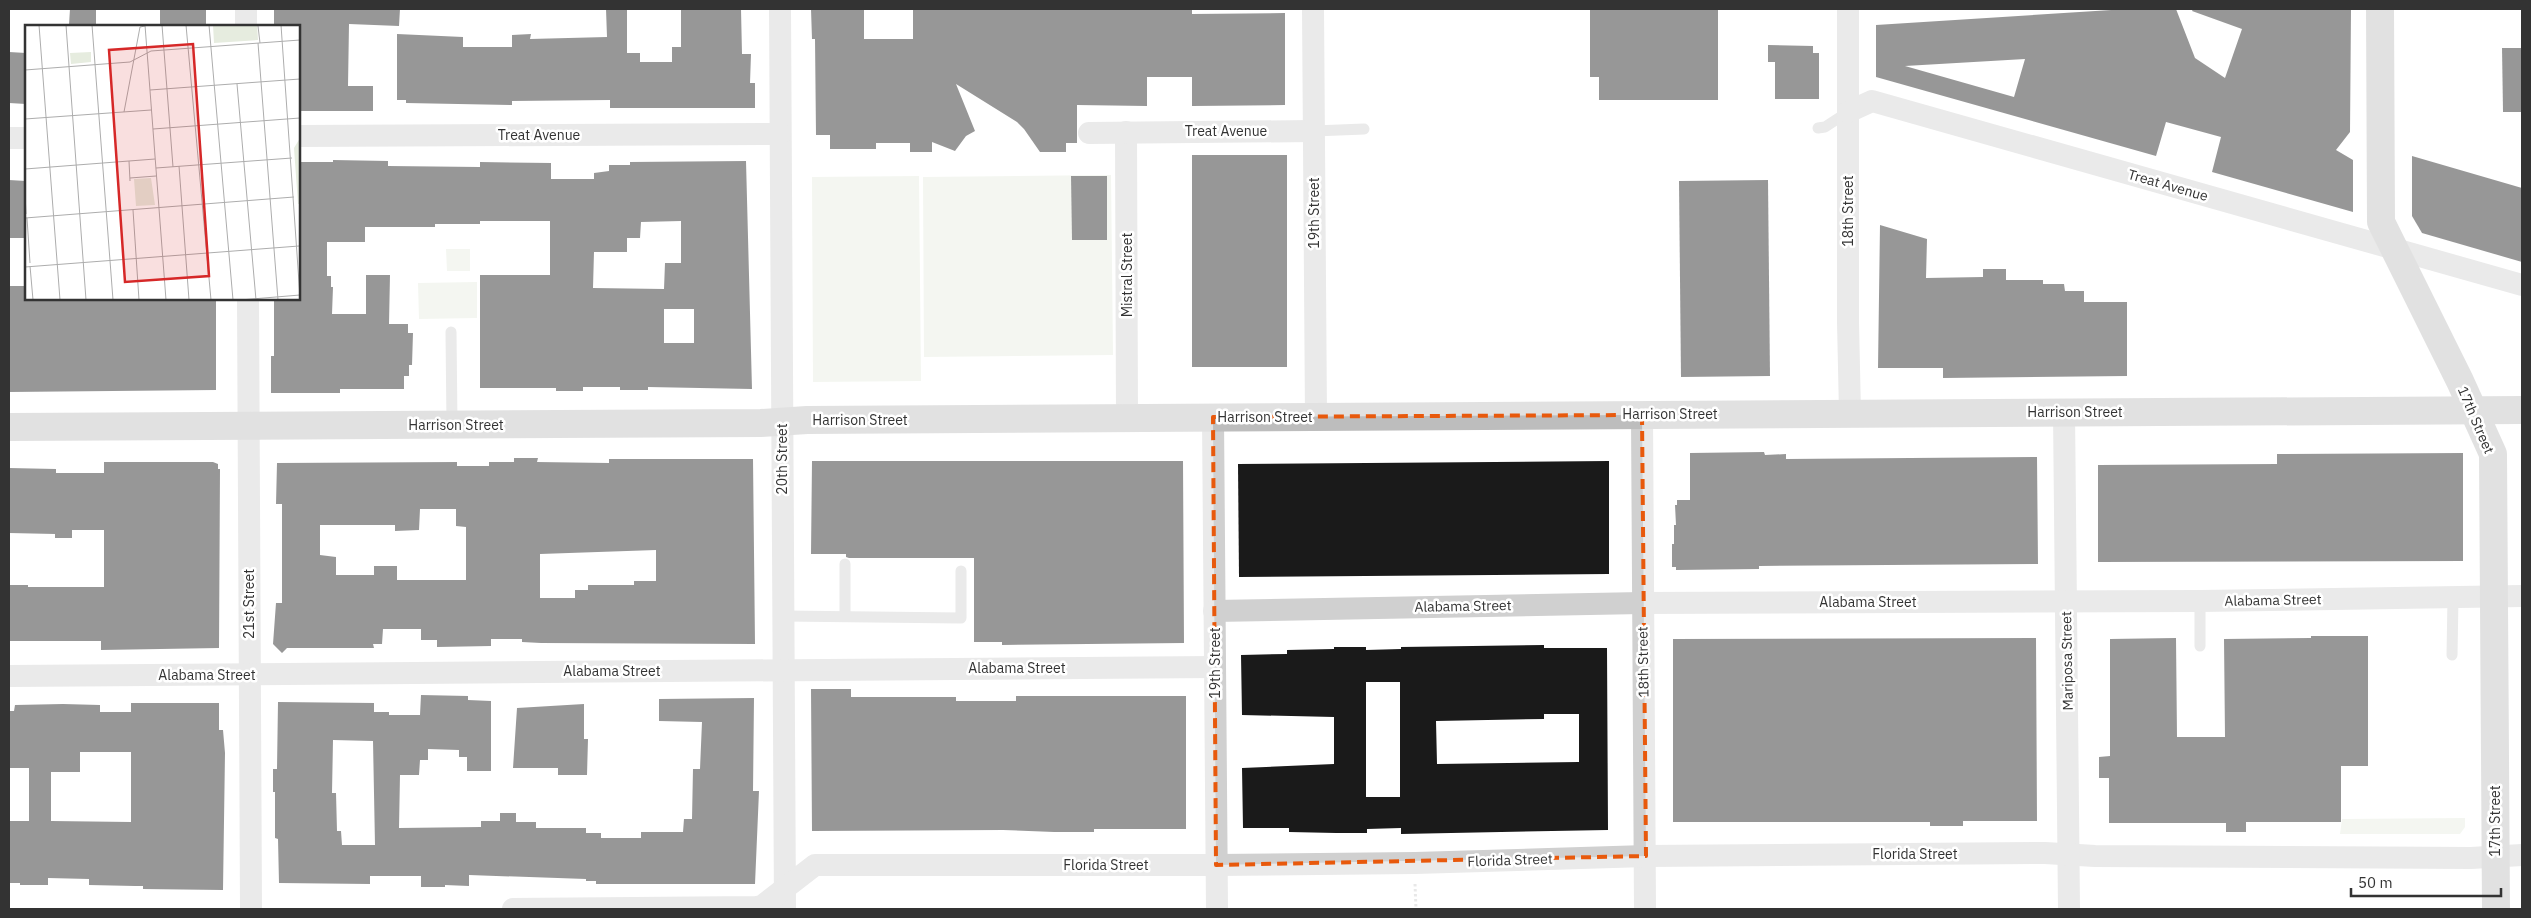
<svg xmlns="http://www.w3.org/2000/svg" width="2531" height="918" viewBox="0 0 2531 918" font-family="'IBM Plex Sans',sans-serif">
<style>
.green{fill:#e6ecdf}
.building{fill:#1a1a1a;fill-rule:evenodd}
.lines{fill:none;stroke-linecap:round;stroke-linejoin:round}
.path{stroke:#cdcdcd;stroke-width:3;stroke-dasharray:2.5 2.5;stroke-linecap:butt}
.lane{stroke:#d0d0d0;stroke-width:11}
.street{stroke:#d0d0d0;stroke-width:22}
.secondary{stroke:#bdbdbd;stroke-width:28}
.marked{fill:none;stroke:#e8590c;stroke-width:4;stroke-dasharray:10 6;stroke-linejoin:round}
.labels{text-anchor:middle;stroke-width:5;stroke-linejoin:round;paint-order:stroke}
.street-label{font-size:14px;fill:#333;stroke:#fff}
.inset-road{fill:none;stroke:#adadad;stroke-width:1}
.view{fill:#d62828;fill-opacity:0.15;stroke:#d62828;stroke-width:2.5}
.inset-edge{fill:none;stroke:#333;stroke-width:2.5}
</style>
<rect width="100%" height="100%" fill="#fff"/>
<!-- green -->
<g class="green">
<path d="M1111,175L1113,355L924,357L923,177Z"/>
<path d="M919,176L921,381L813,382L812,177Z"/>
<path d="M446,249H470V271H447Z"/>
<path d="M477,282V318L419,319L418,283Z"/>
<path d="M2465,818V827L2460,834H2340L2342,819Z"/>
</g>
<!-- building -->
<g class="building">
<path d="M70,9H96V25H69Z"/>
<rect x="160" y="9" width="46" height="17"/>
<path d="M400,9L399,26L349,24L348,86H373V111H299V26H274V10Z"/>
<path d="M606,9H627V53H640V62H672V47H681V9H741L742,54H751L750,83H755V108H610V100L512,101V105L406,103V100H397V34L463,37V47H512V35L531,34L530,39L607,37Z"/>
<path d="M811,9H864V39H913V9H1192V14L1285,13V105L1192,106V77H1147V106L1077,105V143H1066V152H1040L1024,129L1017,122L956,84L975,131L966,136L955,151L932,142V152H910V143H876V149H830V135H816L815,39H812Z"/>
<path d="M1590,9H1718V100H1599V77H1590Z"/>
<path d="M2127,9H2176L2195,58L2225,78L2242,29L2192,11L2193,9H2351L2350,132L2336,150L2353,160V212L2212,172L2221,137L2166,122L2156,156L1876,77V25ZM2025,59L2014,97L1905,66Z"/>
<path d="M1768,45L1813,46V53H1819V99H1775V62H1768Z"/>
<path d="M2502,48H2522V112H2503Z"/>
<path d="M9,52L26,53V104L9,103Z"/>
<rect x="1192" y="155" width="95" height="212"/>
<path d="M2412,156L2522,188V262L2422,233L2412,216Z"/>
<path d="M333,160L388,161V166L480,167V162L551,163V179H594V173L609,171V165H630V162L746,161L752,389L648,387V390H620V387H583V391H556V388H480V275H550V221H480V224H435V227H365V242H327V276H331V287H333L332,314H366V275H390L389,324H408V333H413L412,365H409V376H404V389H340V393H271V356H274V300L299,299V162H333ZM681,221V263H665L664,289L593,288L594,252H627V238H640L641,222ZM664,309H694V343H664Z"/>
<path d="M1071,176H1107V240H1072Z"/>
<path d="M9,180L26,181V238H9Z"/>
<path d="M1768,180L1770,376L1681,377L1679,181Z"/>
<path d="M1880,225L1927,239L1926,278L1983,277V269H2006V280H2043V284H2064L2065,291H2084V302H2127V376L1943,378V368H1878Z"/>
<path d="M9,286H26V299H216V390L9,392Z"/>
<path d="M1764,452L1765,455L1786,454V459L2037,457L2038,564L1759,566V569L1676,570V567H1672V544H1674V525H1676L1675,505H1677V500H1690V453Z"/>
<path d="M2463,453V561L2098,562V465L2277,464V454Z"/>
<path d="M514,458H538L537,462L609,463V459H753L755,644L541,643L522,642V639H491V646L437,647V640H421V629H383L382,644H373L374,648H287L282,653L273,644L276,603H282V504H276L277,463L457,462V466H489V462H514ZM420,509H456V526L466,527V580H397V566H374V575H336V557L320,555V525H395V531L419,530ZM656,550V581H634V585H588V590H575V598H540V554Z"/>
<path d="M812,461H1183L1184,643L1002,645V642H974V558H849L846,557V554H811Z"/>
<path d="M1609,461V574L1239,577L1238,464Z"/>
<path d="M104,462H213L218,464V469H220L219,648L101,650V641H9V585H28V587H104V530H72V538H55V534L9,533V468L56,469V473H104Z"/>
<path d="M2311,636H2368V766H2341V822H2246V832H2226V823H2109V778H2099V757L2110,756V639L2176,638L2177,737H2225L2224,639L2311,638Z"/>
<path d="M2036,638L2037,821H1963V826H1930V822H1673V639Z"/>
<path d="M1544,645V648H1607L1608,830L1401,834V828L1367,829V833H1336L1289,832V828H1243L1242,768L1334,764V717L1242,715L1241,655L1287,654V650L1334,649V647H1366V650L1401,649V647ZM1366,682H1400V797H1366ZM1544,714H1579V762L1437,764L1436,721L1544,719Z"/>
<path d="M811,689H851V697H956V701H1016V696H1186V829H1094V832H1054L1003,830L812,831Z"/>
<path d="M421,695L468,696V700L491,701V771H467V757H459V750L428,749V760H420L419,775H400L399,828L481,827V821H500V813H516V822H536V828H586V833H601V838H641V832H683L684,819H692L693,769H700L702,722L659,721V699L754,698L753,791H759L755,884H596V881H586V879L469,875V886L445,885V887H421V876H370V884L279,883L278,839L275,838V792H273V769H277L278,702L374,703V712H389V715H420ZM333,740L373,741L375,845H342L341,831H337L336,793H332Z"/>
<path d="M131,703H219V730H223L225,753L223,890L143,889V886H135L89,885V879L48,878V885H20V883H9V821H29V768H9V711H14L15,705L63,704L100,705V712H131ZM80,752H131V822L51,821V772H80Z"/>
<path d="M584,704V739H588L587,775H558V768H513L517,708Z"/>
</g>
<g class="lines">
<!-- path -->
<path class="path" d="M1415,884L1416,909"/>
<!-- lane -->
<g class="lane">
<path d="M1818,128L1825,127L1848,112"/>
<path d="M1314,131L1364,129"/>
<path d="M451,332L452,425"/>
<path d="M783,616L961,618V571"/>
<path d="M845,616V564"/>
<path d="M2200,646V601"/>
<path d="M2452,655L2453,598"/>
</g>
<!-- street -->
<g class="street">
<path d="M246,9V26"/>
<path d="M780,9L785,909"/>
<path d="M1313,9L1316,417"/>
<path d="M1848,9V322L1850,413"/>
<path d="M1848,112L1872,101L2522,285"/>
<path d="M1126,132L1127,418"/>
<path d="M1089,133L1314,131"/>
<path d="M299,136L780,134"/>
<path d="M9,138H26"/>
<path d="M248,299L251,909"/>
<path d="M2064,412L2069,909"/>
<path d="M1642,415L1645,909"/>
<path d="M1213,417L1217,909"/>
<path d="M1214,611L1642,603L2200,601L2522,596"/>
<path d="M9,676L1215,667"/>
<path d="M513,909L756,907L762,906L815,865H1216L1415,863L1646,856L2045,853L2095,856L2471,858L2522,855"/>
</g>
<!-- secondary -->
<g class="secondary">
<path d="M2380,9L2381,222L2460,381L2493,454L2496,909"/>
<path d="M9,427L761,423L807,420L2522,410"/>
</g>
</g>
<!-- marked area -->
<path d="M0 0H2531V918H0ZM1642,415L1646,856L1216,865L1213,417Z" fill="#fff" fill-opacity=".55" fill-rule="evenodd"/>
<path class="marked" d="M1642,415L1646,856L1216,865L1213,417Z"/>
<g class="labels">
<!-- street labels -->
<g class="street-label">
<text x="1226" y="136">Treat Avenue</text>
<text x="539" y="140">Treat Avenue</text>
<text transform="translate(2168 185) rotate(16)" y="5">Treat Avenue</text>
<text transform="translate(1848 211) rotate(-90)" y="5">18th Street</text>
<text transform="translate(1314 213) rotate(-90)" y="5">19th Street</text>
<text transform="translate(1127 275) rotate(-90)" y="5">Mistral Street</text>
<text x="2075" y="417">Harrison Street</text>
<text x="1670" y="419">Harrison Street</text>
<text x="1265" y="422">Harrison Street</text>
<text x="860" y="425">Harrison Street</text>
<text transform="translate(2476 420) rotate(67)" y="5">17th Street</text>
<text x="456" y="430">Harrison Street</text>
<text transform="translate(782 459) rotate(-90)" y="5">20th Street</text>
<text transform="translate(2273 600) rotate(-1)" y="5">Alabama Street</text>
<text x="1868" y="607">Alabama Street</text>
<text transform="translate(249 604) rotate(-90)" y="5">21st Street</text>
<text transform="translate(1463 606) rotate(-1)" y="5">Alabama Street</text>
<text transform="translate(2067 661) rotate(-91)" y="5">Mariposa Street</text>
<text transform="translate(1643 662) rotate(-91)" y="5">18th Street</text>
<text transform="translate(1215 663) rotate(-90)" y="5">19th Street</text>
<text x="1017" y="673">Alabama Street</text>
<text x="612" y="676">Alabama Street</text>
<text x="207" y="680">Alabama Street</text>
<text transform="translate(2495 821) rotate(-90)" y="5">17th Street</text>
<text x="1915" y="859">Florida Street</text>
<text transform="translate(1510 860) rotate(-2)" y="5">Florida Street</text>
<text x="1106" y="870">Florida Street</text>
</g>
</g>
<!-- overview -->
<g transform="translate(25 25)">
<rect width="275" height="275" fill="#fff"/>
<path d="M188,0H232L233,15L189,18ZM66,27V37L46,39L45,28ZM275,113V179H273L269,123ZM126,153L130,180L111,181L109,154Z" fill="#e6ecdf"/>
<path class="inset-road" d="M14,0L35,275M41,0L61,275M67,0L88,275M120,0L141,275M137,0L148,142M161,0L186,275M184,0L208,275M256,0L275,272M233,1L235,18M233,18L253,275M0,45L105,37L126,26L275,15M212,59L231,275M125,65L275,54M99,87L115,2L120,1M0,94L126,85M128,104L275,93M104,136L105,156M154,141L164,275M131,143L267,133M0,144L130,134M105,153L131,151M0,169L1,189M108,185L114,275M0,193L269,172M2,193L5,238M5,241L8,275M0,242L274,221M215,275L275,270"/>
<path class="view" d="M168,19L184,251L100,257L84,25Z"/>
<rect width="275" height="275" class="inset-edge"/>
</g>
<!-- border -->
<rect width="2531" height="918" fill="none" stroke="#333333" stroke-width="20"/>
<!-- scale -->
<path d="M2351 888v8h150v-8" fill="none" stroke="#333333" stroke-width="2.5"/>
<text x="2358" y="888" font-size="15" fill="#333333" stroke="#ffffff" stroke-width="4" paint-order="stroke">50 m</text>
</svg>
